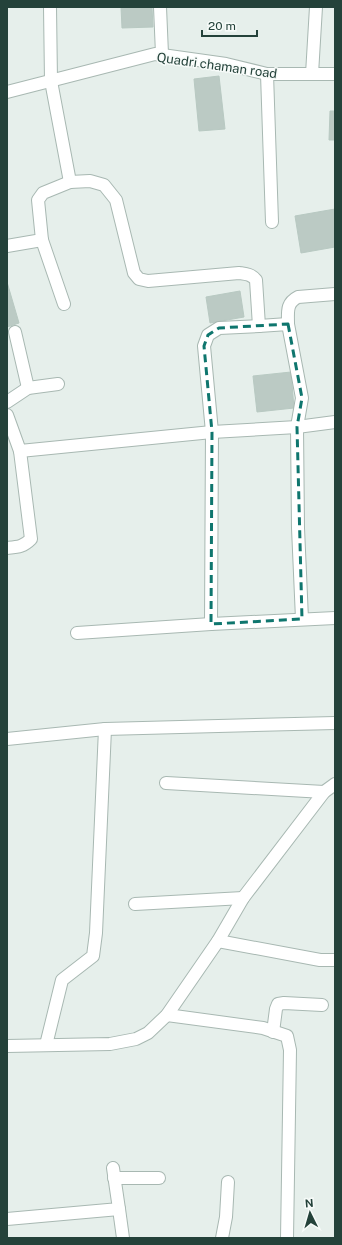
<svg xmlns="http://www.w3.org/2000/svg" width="342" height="1245" viewBox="0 0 342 1245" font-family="'Public Sans',sans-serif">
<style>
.building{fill:#bbcac4;stroke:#b8c9c2}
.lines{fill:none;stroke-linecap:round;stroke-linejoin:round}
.minor-casing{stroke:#a8b8b2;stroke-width:14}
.minor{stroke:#fff;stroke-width:12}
.marked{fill:none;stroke:#0f766e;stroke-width:3;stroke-dasharray:8 5;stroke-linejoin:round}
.labels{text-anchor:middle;stroke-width:3;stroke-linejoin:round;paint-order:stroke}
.street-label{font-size:13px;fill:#24423a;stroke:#f7fbf9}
</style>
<rect width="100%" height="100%" fill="#e6efeb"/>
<!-- building -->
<g class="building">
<path d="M121,7H152L153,27L122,28Z"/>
<path d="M219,76L225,129L199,131L194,79Z"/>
<path d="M330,111H335V140H329Z"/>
<path d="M335,209V247L301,253L295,216Z"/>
<path d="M7,282L19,323L7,327Z"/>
<path d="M240,291L244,317L210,323L206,297Z"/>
<path d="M291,372L294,408L257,412L253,376Z"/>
</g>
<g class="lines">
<!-- minor casing -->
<g class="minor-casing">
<g id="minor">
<path d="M50,7L51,81L70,182L90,181L104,185L116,200L134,273L139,279L148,281L239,273C246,274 251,274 256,280L259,326"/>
<path d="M160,7L162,54"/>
<path d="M267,74L272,222"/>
<path d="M312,74L316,7"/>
<path d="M7,92L155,54L226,64L267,74H335"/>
<path d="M42,240L64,304"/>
<path d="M7,246L42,240L38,200L43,193L70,182"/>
<path d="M288,324C288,312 286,303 298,297L335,294"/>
<path d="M15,332L28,388"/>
<path d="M7,402L28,388L58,384"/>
<path d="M7,415L20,451L212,432L297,427L335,422"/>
<path d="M7,548C18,547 23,547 31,539L20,451"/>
<path d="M211,624L212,432L204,346L208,335L219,328L259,326L288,324L302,398L297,427L298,528L302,619"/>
<path d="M77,633L211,624L335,618"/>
<path d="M7,739L105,729L335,723"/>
<path d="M166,783L324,792"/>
<path d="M135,904L243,898"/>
<path d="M218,941L320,960H335"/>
<path d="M167,1015L263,1028L287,1036L290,1050L287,1238"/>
<path d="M273,1032L276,1009L278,1004L284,1003L322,1005"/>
<path d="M46,1045L62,980L93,956L96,933L105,729"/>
<path d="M7,1046L110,1044L136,1039L148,1033L167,1015L218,941L243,898L324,792L335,784"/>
<path d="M114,1178H159"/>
<path d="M119,1209L123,1238"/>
<path d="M7,1219L119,1209L113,1168"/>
<path d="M222,1238L226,1217L228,1182"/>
</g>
</g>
<!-- minor -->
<use href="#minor" class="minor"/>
</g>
<!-- marked area -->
<path class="marked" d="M288,324L302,398L297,427L302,619L211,624L212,432L204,346L208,335L219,328Z"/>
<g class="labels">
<!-- street labels -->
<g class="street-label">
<text transform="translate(217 65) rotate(8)" y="5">Quadri chaman road</text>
</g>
</g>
<!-- border -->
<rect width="342" height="1245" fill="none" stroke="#24423a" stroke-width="16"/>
<!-- north arrow -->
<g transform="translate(310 1213) rotate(355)" stroke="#f7fbf9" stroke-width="3" paint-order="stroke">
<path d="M0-3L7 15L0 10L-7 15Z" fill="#24423a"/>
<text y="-6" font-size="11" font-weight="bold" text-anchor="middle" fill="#24423a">N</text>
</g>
<!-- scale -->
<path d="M202 30v6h55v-6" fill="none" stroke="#24423a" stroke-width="2"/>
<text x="208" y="30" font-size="12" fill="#24423a" stroke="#f7fbf9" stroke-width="3" paint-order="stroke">20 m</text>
</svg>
